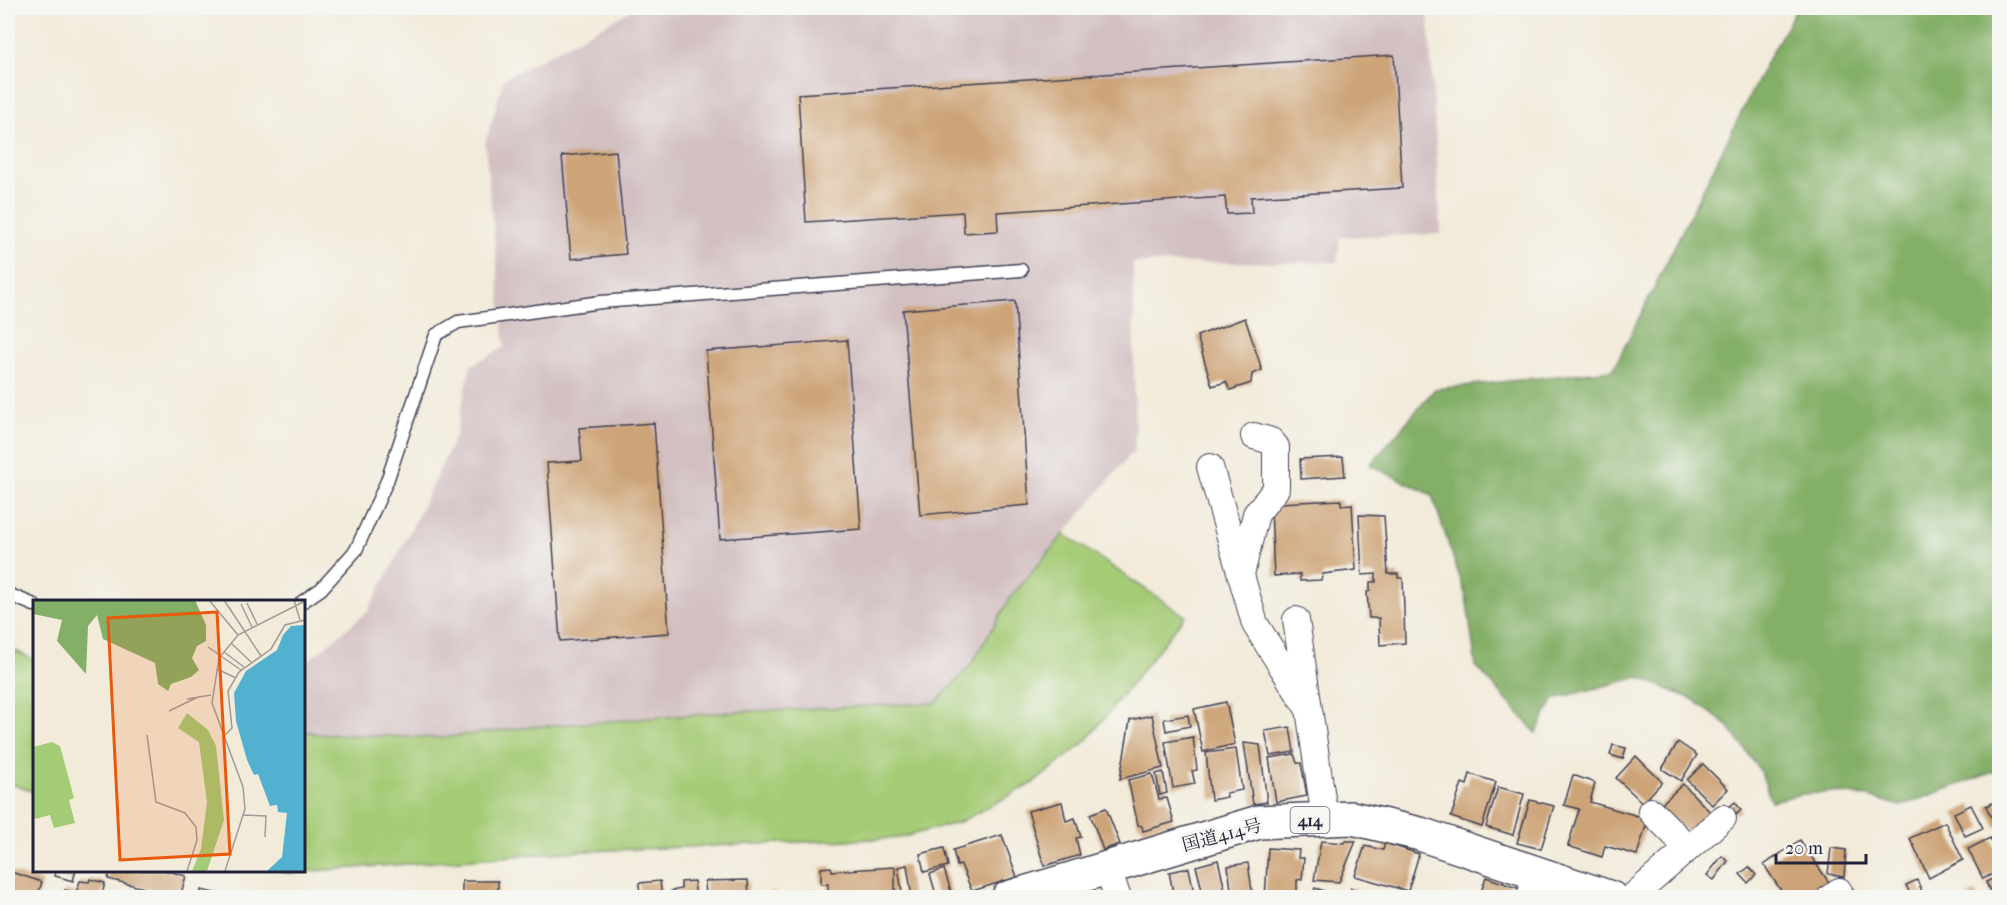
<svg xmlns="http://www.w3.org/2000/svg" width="2007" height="905" viewBox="0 0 2007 905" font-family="'IM FELL French Canon','Noto Serif JP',serif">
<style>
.industrial{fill:#d2bfc1}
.green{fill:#a4cb75;stroke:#637658;stroke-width:1.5}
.forest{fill:#83af66;stroke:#526850;stroke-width:1.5}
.building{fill:#cda478}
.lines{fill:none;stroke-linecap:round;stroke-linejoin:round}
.lane-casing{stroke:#414053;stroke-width:15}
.street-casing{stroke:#414053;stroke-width:28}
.highway-casing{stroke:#414053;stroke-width:36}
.lane{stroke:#fff;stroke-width:12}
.street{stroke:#fff;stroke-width:26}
.highway{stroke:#fff;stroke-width:33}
.labels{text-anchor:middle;stroke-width:6;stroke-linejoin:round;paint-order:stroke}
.shield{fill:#f6f6f2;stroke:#626272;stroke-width:1.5}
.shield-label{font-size:16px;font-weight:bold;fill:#22223b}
.street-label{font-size:18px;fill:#22223b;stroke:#f6f6f2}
.inset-road{fill:none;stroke:#9f9b9a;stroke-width:1.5}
.view{fill:#e8590c;fill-opacity:0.15;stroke:#e8590c;stroke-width:3}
.inset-edge{fill:none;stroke:#22223b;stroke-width:3}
</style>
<rect width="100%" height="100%" fill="#f6f6f2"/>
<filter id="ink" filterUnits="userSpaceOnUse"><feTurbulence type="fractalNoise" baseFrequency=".0167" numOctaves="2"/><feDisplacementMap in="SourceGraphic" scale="12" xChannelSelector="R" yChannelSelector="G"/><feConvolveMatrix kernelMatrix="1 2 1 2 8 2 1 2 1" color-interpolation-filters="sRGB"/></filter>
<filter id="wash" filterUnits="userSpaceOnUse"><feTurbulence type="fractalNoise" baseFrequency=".008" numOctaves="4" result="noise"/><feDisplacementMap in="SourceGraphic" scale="24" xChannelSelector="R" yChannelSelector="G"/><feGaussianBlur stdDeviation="1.35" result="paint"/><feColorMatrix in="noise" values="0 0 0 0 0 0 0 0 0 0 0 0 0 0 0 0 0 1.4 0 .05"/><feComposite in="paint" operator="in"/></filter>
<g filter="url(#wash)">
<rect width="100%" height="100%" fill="#f2ebda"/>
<!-- industrial -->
<path class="industrial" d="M635,8H1428L1441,234L1340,237L1337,262L1133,263L1135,449L1011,597L972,663L936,703L732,712L532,727L440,738L318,734L303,730V665L368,611L413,526L455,437L471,365L505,347L485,144L504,79Z"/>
<!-- green -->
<g class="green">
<path d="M1064,534L1185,616L1087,740L1035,782L960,822L899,838L565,852L288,873L280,871L303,870V730L318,734L440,738L532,727L732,712L936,703L972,663L1011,597Z"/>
<path d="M8,647L34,660V792L8,783Z"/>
</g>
<!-- forest -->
<path class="forest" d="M1797,8H1999V770L1901,806L1865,796L1832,792L1802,794L1771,801L1761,772L1729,727L1694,700L1639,677L1554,699L1536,733L1476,666L1466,596L1432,495L1370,465L1435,389L1613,370L1764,67Z"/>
<g id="blocks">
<!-- building -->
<g class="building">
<path d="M1394,55L1402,188L1251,197L1252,213L1227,214L1225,197L997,212L998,231L964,233L963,212L806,222L798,94Z"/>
<path d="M616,151L626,254L571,259L562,156Z"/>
<path d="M1015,301L1029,505L920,515L903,310Z"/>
<path d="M1245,318L1262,370L1252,374L1251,383L1230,390L1226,382L1212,386L1197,336Z"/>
<path d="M847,340L861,529L720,539L706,351Z"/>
<path d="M654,423L669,633L560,641L547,463L582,461L579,428Z"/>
<path d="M1343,457L1345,476L1301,479L1300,459Z"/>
<path d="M1341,500V505L1352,504L1356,570L1323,574L1321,580L1300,581V574L1274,576L1271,509H1278V503Z"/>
<path d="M1359,515L1384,516L1388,574H1398V578H1403L1405,643L1380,645L1379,618H1369L1367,592L1370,591V582H1376V574L1362,575Z"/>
<path d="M1226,702L1235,744L1203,752L1194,709Z"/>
<path d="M1152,715L1163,768L1120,779L1130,720Z"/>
<path d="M1188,715L1190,726L1166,731L1164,719Z"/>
<path d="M1290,727L1294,752L1270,756L1265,731Z"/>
<path d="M1193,737L1197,770L1192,771L1195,784L1173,788L1165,742Z"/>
<path d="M1678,742L1697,755L1681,781L1662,769Z"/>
<path d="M1244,743L1260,745L1267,802L1253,804Z"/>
<path d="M1613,745L1626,748L1623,759L1610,755Z"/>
<path d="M1236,749L1242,790L1226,793L1227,797L1211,800L1206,753Z"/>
<path d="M1294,754L1297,763H1301L1307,796L1276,802L1269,758Z"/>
<path d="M1636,756L1662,782L1643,803L1616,778Z"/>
<path d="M1703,764L1728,789L1712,805L1687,780Z"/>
<path d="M1163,772L1167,793L1160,795L1156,774Z"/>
<path d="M1152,774L1159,799L1167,798L1174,822L1143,831L1142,826L1138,825L1128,780Z"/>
<path d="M1470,774L1496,782L1482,827L1451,817L1462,783L1467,785Z"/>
<path d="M1573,775L1595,783L1590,802L1648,819L1637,855L1605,846L1602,857L1568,846L1579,809L1564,805Z"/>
<path d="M1683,784L1710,812L1688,833L1657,808Z"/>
<path d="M1498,787L1524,794L1513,835L1486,827Z"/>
<path d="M1530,800L1554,806L1541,849L1517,843Z"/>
<path d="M2000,800V826L1996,828L1986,806Z"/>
<path d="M1062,802L1066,821L1075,818L1081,837L1076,838L1080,855L1044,866L1028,811Z"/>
<path d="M1735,802L1741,810L1737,814L1729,807Z"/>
<path d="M1971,805L1983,828L1965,836L1954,813Z"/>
<path d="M1106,808L1120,844L1103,850L1090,814Z"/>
<path d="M1945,822L1963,860L1929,878L1910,838Z"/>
<path d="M1002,835L1017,877L972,891L961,865L957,866L953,850Z"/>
<path d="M1990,838L2000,855V870L1983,879L1968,849Z"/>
<path d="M1800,840L1830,884L1809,898H1786L1764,865Z"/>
<path d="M1321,841L1344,843L1345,841H1356L1339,882L1314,880Z"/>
<path d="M1385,843L1419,854L1408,891L1355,876L1365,846L1383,850Z"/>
<path d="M944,848L948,866L924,872L920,854Z"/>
<path d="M1268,848L1299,850L1298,858H1304L1302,879L1297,880V898H1265Z"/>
<path d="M1831,848L1846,850L1844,877L1828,874Z"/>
<path d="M1722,856L1728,861L1714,880L1707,875Z"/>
<path d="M1218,860L1227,898H1204L1196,866Z"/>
<path d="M1248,863L1253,898H1232L1228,866Z"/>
<path d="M907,865L912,898H903L898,867Z"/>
<path d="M831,867L832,871L895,867V898H828V884H821V868Z"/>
<path d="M1749,867L1756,875L1748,883L1740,874Z"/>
<path d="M1189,868L1195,898H1174L1169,872Z"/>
<path d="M944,869L953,898H937L930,874Z"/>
<path d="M56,870H76L73,881L55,876Z"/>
<path d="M110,870H164L186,876L180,897L108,879Z"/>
<path d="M8,871L42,882L37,898H8Z"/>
<path d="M2000,875V898H1993L1986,882Z"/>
<path d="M1486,877L1523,890L1520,898H1479Z"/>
<path d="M90,879L105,883L101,898H62L65,890L76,893L80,881L89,882Z"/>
<path d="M748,880L749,898H706L705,881Z"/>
<path d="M1917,880L1925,898H1912L1906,885Z"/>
<rect x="462" y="881" width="36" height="17"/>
<path d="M660,881L662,898H640L639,883Z"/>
<path d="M694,881L696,898H672L671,891L681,889V882Z"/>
<path d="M1315,888L1336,895L1335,898H1311Z"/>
<path d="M1351,888L1377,896V898H1348Z"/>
<path d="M1852,888L1860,898H1841Z"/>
<path d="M201,890L219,894L218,898H200Z"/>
<path d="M812,890L814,898H784L783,895Z"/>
<path d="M775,892L776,898H754V895Z"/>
<path d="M1976,892L1979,898H1965Z"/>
<path d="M372,893L401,894V898H370Z"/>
</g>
</g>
</g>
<g filter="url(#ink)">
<use href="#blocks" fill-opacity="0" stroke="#414053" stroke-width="1.5"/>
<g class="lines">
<!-- lane casing -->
<g class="lane-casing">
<g id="lane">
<path d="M8,594L34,605"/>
<path d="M302,602L321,589L356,550L387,481L436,335L458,322L601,302L1021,270"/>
</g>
</g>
<!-- street casing -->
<g class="street-casing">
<g id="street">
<path d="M1210,467L1255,624L1308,708"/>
<path d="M1241,574L1256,514L1276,489V447L1271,441L1254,436"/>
<path d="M1296,620L1325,819"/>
<path d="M1651,811L1688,848"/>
<path d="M1107,867L1118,898"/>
<path d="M1530,898L1536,873"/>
<path d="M1631,898L1723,818"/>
<path d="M1830,898L1839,891"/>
</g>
</g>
<!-- highway casing -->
<g class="highway-casing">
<path id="highway" d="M1008,898L1259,822L1352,818L1420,834L1611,898"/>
</g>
<!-- lane -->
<use href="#lane" class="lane"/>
<!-- street -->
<use href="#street" class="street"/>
<!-- highway -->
<use href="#highway" class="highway"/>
</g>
</g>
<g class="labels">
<!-- shield labels -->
<rect class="shield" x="1290.5" y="807" width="39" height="26" rx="4.5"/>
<g class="shield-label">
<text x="1310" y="826">414</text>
</g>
<!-- street labels -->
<g class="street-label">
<text transform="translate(1222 835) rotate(-15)" y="6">国道414号</text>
</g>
</g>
<!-- overview -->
<g transform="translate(33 600)">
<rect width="272" height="272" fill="#f2ebda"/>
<path d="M154,113L175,130L183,146L191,220L174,271H159L168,249L174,202L166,142L145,128ZM19,142L27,146L41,198L36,200L42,223L21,228L17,215L2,219L0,213V147Z" fill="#a4cb75"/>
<path d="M0,0H162L173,25V41L164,46L159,58L166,70L158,77L138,84L135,91L125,84L122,63L70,39L64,15L55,26L53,74L24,41L29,20L0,14Z" fill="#83af66"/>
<path d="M271,25V271H234L249,257L254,213L245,212L244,205L237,206L225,174L221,175L214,160L203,121L201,93L213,71L244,50L250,35L258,26Z" fill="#52b1d1"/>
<path class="inset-road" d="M176,0L205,35M191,0L228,56M261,0L267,20M214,3L224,24M208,4L219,27M198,43L218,62M175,47L208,70M191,52L211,67M184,69L203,78M154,99L178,95M136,111L165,97M114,135L123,202L152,213L163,227L164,240L154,271M191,136L199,128L195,91L206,72L238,49L252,25L272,20M210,215L233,216L232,237M192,271L212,209L210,187L179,103L186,58L205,35L272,1"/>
<path class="view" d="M184,12L197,254L87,260L75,18Z"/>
<rect width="272" height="272" class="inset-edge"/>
</g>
<!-- margin -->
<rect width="2007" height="905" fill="none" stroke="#f6f6f2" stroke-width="30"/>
<!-- scale -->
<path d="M1776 854v9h90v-9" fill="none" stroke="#22223b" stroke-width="3"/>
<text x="1785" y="854" font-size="18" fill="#22223b" stroke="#f6f6f2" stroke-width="4.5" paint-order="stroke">20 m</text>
</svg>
